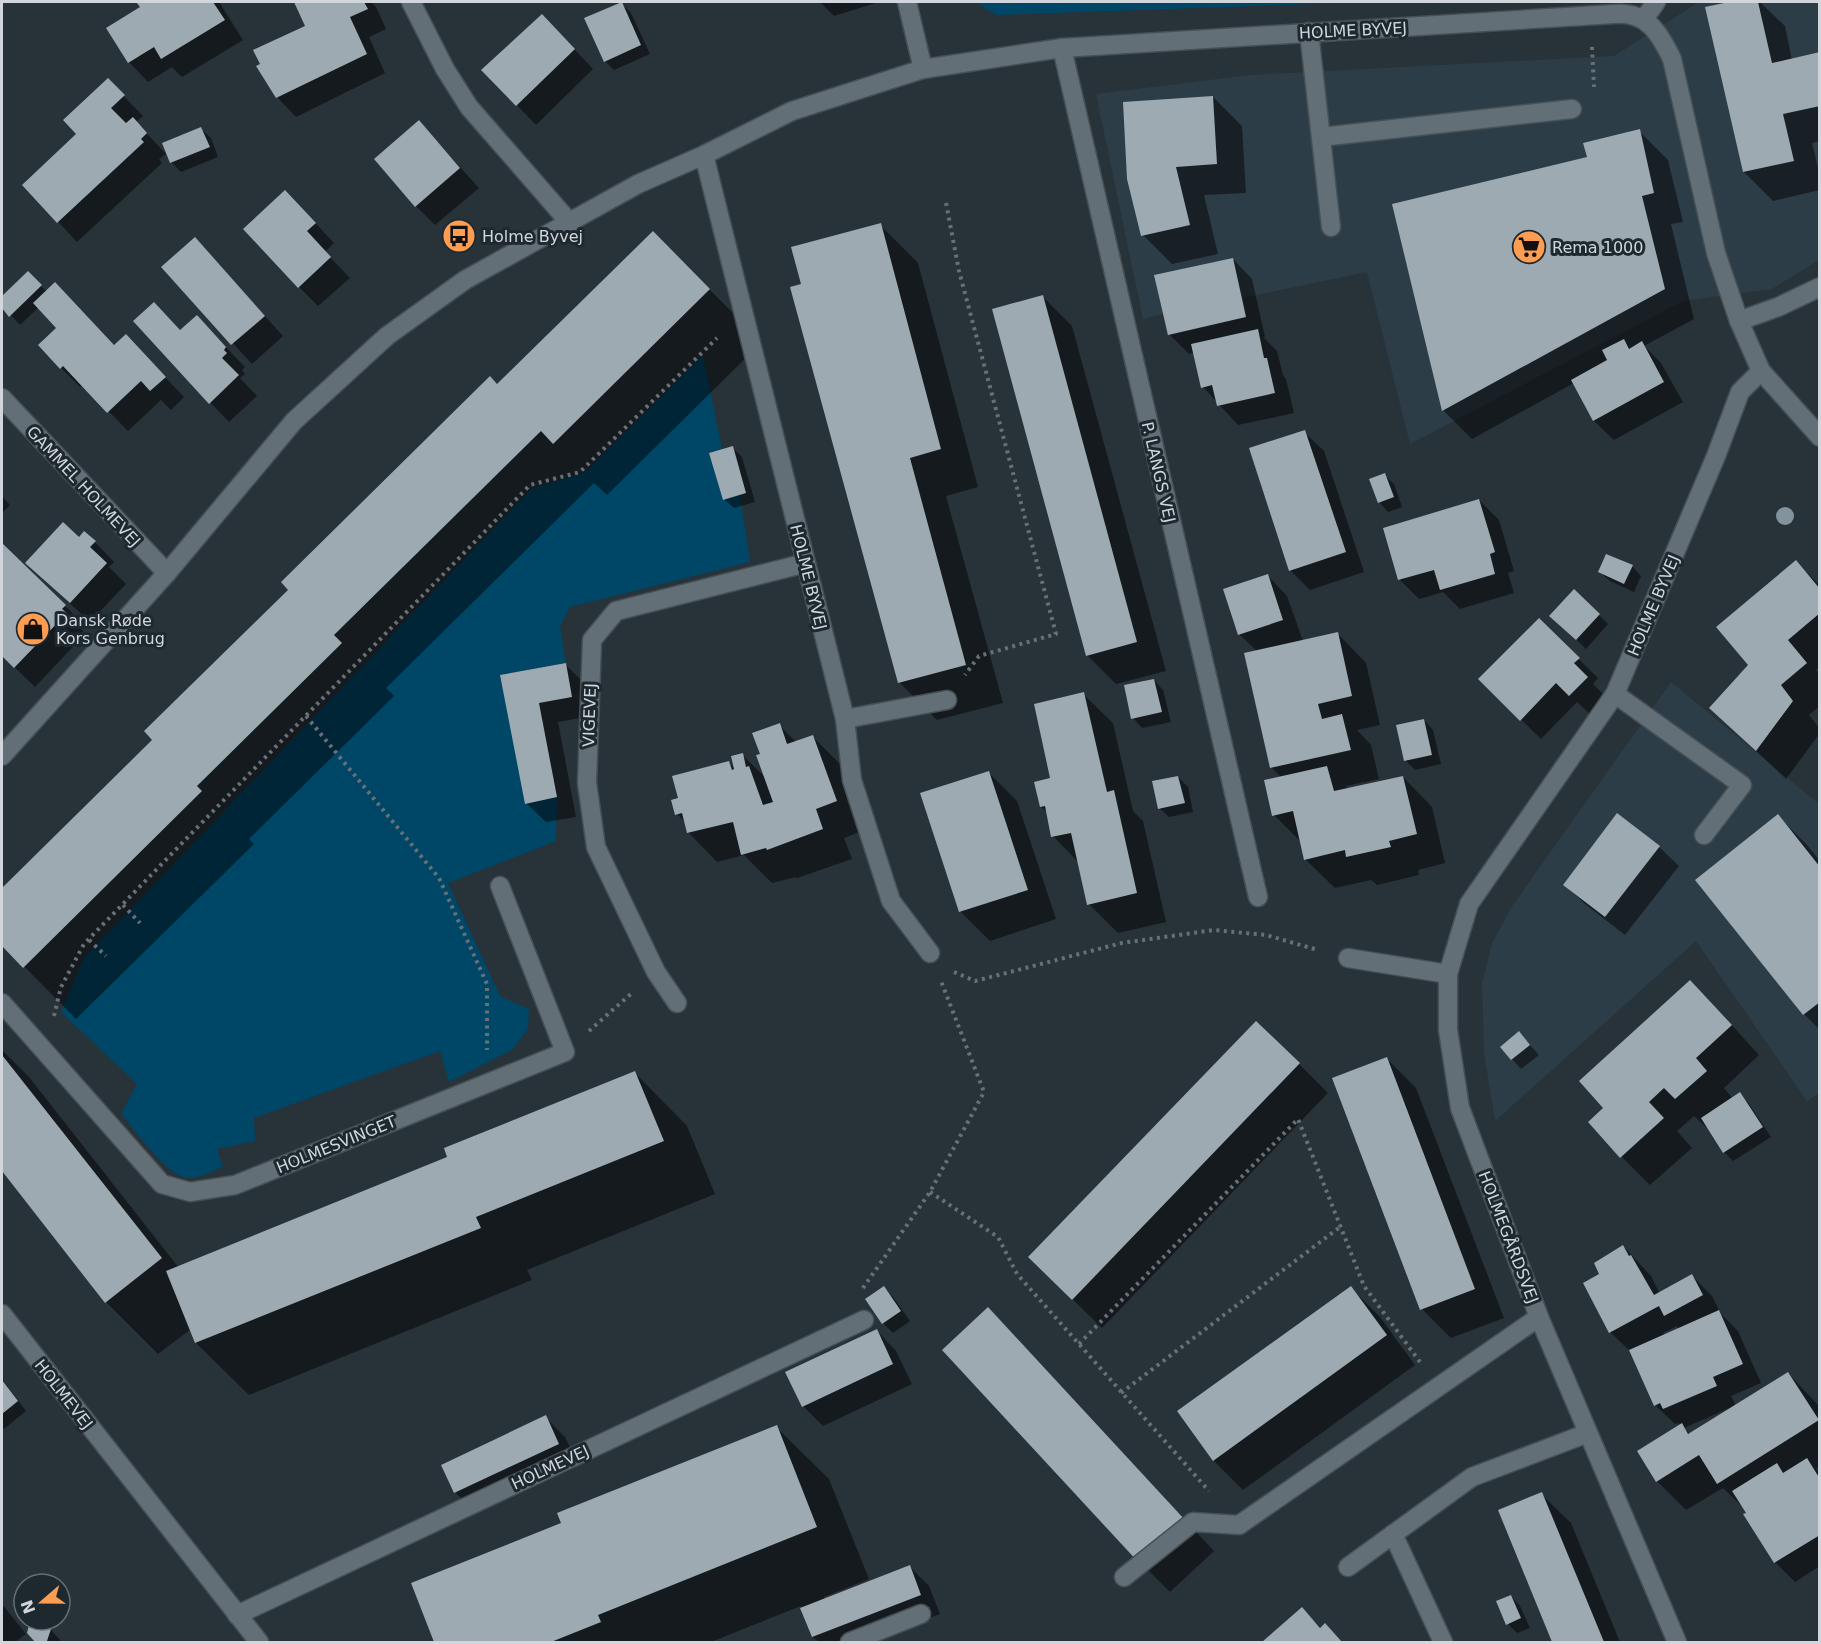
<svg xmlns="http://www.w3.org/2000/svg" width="1821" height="1644" viewBox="0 0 1821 1644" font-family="'DejaVu Sans',sans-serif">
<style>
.built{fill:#2d3d48}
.green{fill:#004667}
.shadow{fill:#0007;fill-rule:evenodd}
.building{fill:#9daab2}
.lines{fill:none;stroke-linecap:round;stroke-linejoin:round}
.minor-casing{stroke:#464f54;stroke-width:21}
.path{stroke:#677076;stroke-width:4;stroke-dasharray:3 4.5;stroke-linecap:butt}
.minor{stroke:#636f76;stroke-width:18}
.tree{fill:#83939e}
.labels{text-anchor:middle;stroke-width:6;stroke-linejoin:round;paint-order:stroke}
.street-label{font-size:16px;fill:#d0d6db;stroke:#1e292f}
.poi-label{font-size:16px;fill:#d0d6db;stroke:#1e292f;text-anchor:start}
</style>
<rect width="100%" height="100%" fill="#283239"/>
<!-- built -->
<g class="built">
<path d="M1699,2H1819V260L1772,289L1683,301L1410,444L1367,272L1243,298L1246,317L1167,336L1163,314L1143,319L1096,94L1250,75L1614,56Z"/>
<path d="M1671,682L1819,804V1093L1807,1101L1696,941L1495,1121L1484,1052L1482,984L1492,943L1513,905Z"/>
</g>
<!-- green -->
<g class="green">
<path d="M976,2H1374L996,15Z"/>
<path d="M703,356L722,449L709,453L723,499L740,495L750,562L570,607L560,627L566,663L500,675L527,802L557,797L556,841L448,883L500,996L529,1009L528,1029L512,1050L449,1082L440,1051L254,1118L255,1141L217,1149L223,1167C212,1171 199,1179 187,1178C167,1176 135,1130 121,1114L137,1084L61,1012L84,958L531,489L585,472Z"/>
</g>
<!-- shadow -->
<g class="shadow">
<path d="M138,2H219L243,40L182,77L172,67L148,82L129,62L142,8Z"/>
<path d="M296,2H371L376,7L386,29L369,37L385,73L296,117L277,97L307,27Z"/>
<path d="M820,2H879L834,16Z"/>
<path d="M1736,2H1760L1785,26L1792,60L1820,53V141L1812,143L1820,176V190L1773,201L1744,172L1707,8Z"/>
<path d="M621,3L631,13L650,54L614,70L605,61Z"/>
<path d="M561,35L593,69L536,125L483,70Z"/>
<path d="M108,80L143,116L136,122L166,154L159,159L162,163L77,242L24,185L78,134Z"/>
<path d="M1213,97L1242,126L1246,193L1204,195L1218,254L1172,264L1143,235L1129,179Z"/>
<path d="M419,122L479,188L435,225L416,206Z"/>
<path d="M201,129L211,138L218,157L181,172L171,162Z"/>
<path d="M1639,131L1668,160L1683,222L1671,224L1694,319L1644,346L1661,363L1683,402L1614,440L1594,421L1574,383L1472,439L1443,410L1589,159Z"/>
<path d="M304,211L334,243L325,252L350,278L318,306L299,287Z"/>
<path d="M880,225L918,263L978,487L946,496L1003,703L937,720L899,682L803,285Z"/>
<path d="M653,233L762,342L607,495L594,483L386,688L394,696L249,839L254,844L76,1019L2,944V890L154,740L498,386Z"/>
<path d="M195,239L283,336L252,364L163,267Z"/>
<path d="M1233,259L1252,279L1265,337H1263L1277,351L1283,375L1286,379L1294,413L1238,425L1203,387L1195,352L1189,354L1169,334Z"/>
<path d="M28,273L47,292L115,347L145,356L184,397L171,410L161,400L128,431L83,385L80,387L61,368L59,328L39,307L20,325L2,306V299Z"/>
<path d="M1043,297L1072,326L1166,671L1116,684L1087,655Z"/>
<path d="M181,332L216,337L245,367L242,370L245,374L240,378L257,396L229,422L210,402Z"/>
<path d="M1304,432L1324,451L1364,572L1310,590L1290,570Z"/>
<path d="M733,448L742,457L755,502L734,508L724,499Z"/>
<path d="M1384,475L1394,484L1402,507L1388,512L1379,502Z"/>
<path d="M2,496L10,505L2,513Z"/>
<path d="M1479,500L1499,520L1514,571L1508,573L1514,593L1460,609L1443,592L1419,599L1399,579Z"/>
<path d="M80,539L95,542L114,562L109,567L126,584L90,622L47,582Z"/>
<path d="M2,546L85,625L81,629L85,634L35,687L2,655Z"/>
<path d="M1796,562L1820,586V667L1816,670L1820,675V706L1809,715L1820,729V733L1786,779L1711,708L1750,665Z"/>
<path d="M1632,566L1641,576L1634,592L1610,581L1600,572Z"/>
<path d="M1268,576L1287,596L1303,641L1337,633L1366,663L1380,725L1357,730L1371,745L1379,779L1346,786L1349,790L1403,777L1432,807L1445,863L1418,870L1419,875L1377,885L1371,880L1335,888L1305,859L1302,843L1274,815L1282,778L1271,767L1257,651L1239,634Z"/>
<path d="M1599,615L1608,624L1586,649L1561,625Z"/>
<path d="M1539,620L1598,678L1593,684L1606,697L1590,714L1577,702L1541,739L1480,679Z"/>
<path d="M565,664L585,684L591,716L558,722L576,817L546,822L526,803L502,676Z"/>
<path d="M1154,680L1163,690L1171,722L1142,728L1133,718Z"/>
<path d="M1083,694L1113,723L1133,811L1143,821L1166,922L1118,933L1089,904L1079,863L1053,836L1048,813L1041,807Z"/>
<path d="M1424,720L1433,730L1441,764L1415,770L1406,761L1398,726Z"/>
<path d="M779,725L797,743L813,737L842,766L865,830L844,838L852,859L797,878L796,877L772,883L744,855L717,862L688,832L686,823L677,814L680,799L729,763L736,770L742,755L767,779L762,755Z"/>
<path d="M988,772L1017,801L1056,919L990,941L961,912L922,794Z"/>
<path d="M1178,777L1188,787L1193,812L1169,817L1159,808Z"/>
<path d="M1778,816L1807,845L1820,861V1030L1804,1014Z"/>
<path d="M1659,847L1679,866L1625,935L1585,904L1565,885Z"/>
<path d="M1719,1011L1759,1055L1724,1088L1733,1099L1740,1094L1749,1104L1771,1137L1733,1161L1724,1152L1708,1126L1706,1127L1694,1116L1677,1131L1692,1148L1650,1185L1621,1156L1605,1108Z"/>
<path d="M1519,1033L1539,1055L1521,1069L1512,1059Z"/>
<path d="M2,1050L29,1077L179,1268L449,1158L635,1073L687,1126L715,1194L527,1270L532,1280L249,1395L196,1343L191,1329L158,1354L106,1302L2,1169Z"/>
<path d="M1387,1059L1416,1088L1504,1318L1451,1338L1422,1309Z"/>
<path d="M1299,1064L1328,1093L1102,1328L1059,1286Z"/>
<path d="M1623,1246L1651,1276L1660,1294L1692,1276L1712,1296L1721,1314L1738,1331L1761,1383L1731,1396L1736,1406L1788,1373L1820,1407V1467L1816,1469L1820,1473V1566L1795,1582L1775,1562L1747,1511L1723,1488L1686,1510L1657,1481L1681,1425L1678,1423L1675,1424L1655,1405L1630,1351L1610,1332L1601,1274ZM1677,1326L1679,1329L1665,1336L1663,1333ZM1727,1409L1728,1411L1690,1434L1684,1428Z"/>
<path d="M884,1288L893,1297L910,1321L893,1333L883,1323Z"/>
<path d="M1351,1288L1380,1317L1415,1365L1243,1490L1214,1461L1179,1412Z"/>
<path d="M988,1309L1214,1551L1170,1592L1141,1563Z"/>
<path d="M877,1331L896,1351L912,1384L823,1426L803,1406Z"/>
<path d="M2,1379L26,1411L4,1429L2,1426Z"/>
<path d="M545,1417L565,1437L578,1464L475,1512L455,1492L443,1465Z"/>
<path d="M776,1427L829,1479L869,1579L824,1597L825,1600L910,1567L929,1586L940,1614L868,1642H819L813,1637L801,1606L711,1642H436L413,1584L563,1524Z"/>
<path d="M1541,1494L1571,1523L1620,1642H1554L1500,1511Z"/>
<path d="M1511,1596L1520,1606L1530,1628L1517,1633L1508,1624Z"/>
<path d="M2,1604L26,1634L15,1642H2Z"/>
<path d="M1302,1609L1321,1628L1325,1625L1342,1642H1265Z"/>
<path d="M43,1621L60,1640L59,1642H37L29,1632Z"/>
</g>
<!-- building -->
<g class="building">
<path d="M136,2H213L225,20L161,59L154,47L128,63L106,28L140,7Z"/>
<path d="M294,2H364L368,9L350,17L367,54L276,98L256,66L260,64L253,50L305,26Z"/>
<path d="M622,2L641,45L604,62L584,18Z"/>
<path d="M1729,2H1758L1772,63L1820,52V106L1783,114L1794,161L1743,172L1705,7Z"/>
<path d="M542,14L575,49L516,106L481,70Z"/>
<path d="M108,78L125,95L111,108L126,123L133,117L147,133L141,139L144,142L57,223L22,185L76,134L63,120Z"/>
<path d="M1213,96L1217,164L1176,167L1190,225L1141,236L1127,179L1123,102Z"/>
<path d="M419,120L460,168L415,207L374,159Z"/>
<path d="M201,127L210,147L170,163L162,143Z"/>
<path d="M1640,129L1654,193L1642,196L1665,289L1442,411L1392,204L1587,157L1583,143Z"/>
<path d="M285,190L316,223L307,231L331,257L298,288L243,229Z"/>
<path d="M881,223L941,449L910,458L966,665L898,683L790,287L801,284L791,247Z"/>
<path d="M653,231L710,289L553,444L541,431L334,635L342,643L197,786L202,791L23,968L2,946V888L152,740L144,731L288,590L281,582L490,376L497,384Z"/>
<path d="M195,237L265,316L231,345L161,267Z"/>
<path d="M1233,258L1246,317L1168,335L1154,275Z"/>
<path d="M28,271L42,285L9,317L2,308V296Z"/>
<path d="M55,282L114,345L126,334L166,377L150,391L141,381L107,413L63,366L60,369L38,345L56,328L33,303Z"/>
<path d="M1043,295L1137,642L1086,656L992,309Z"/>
<path d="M154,302L180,330L197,315L226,347L224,350L227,353L222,358L239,375L209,404L133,321Z"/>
<path d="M1258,329L1264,358H1267L1275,393L1217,406L1212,385L1201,388L1191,344Z"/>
<path d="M1624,339L1629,349L1642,341L1664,382L1593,421L1571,380L1607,360L1602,350Z"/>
<path d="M1305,430L1346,552L1289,571L1249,448Z"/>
<path d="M733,446L746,493L723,500L709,453Z"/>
<path d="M1385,473L1394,497L1378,503L1369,479Z"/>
<path d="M1479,499L1495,552L1490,554L1495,574L1440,590L1434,570L1398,580L1383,528Z"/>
<path d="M63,522L79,537L84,531L96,541L90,547L107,563L70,603L25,563Z"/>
<path d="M2,543L66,605L62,609L67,613L14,668L2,656Z"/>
<path d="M1606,554L1633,565L1624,584L1598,572Z"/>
<path d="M1796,560L1820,589V613L1788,640L1807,663L1781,685L1793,701L1756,751L1709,708L1748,665L1716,627Z"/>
<path d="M1268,574L1283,620L1238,635L1223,589Z"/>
<path d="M1574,589L1600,614L1576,640L1549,616Z"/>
<path d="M1539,618L1580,658L1574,663L1588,677L1569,696L1556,683L1520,721L1478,679Z"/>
<path d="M1338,632L1352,696L1318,704L1322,719L1342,714L1351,750L1270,768L1244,653Z"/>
<path d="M566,663L572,697L539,703L557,797L525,804L500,675Z"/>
<path d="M1154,679L1162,712L1131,719L1124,685Z"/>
<path d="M1084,692L1107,792L1114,790L1137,893L1087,905L1071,833L1051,837L1045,806L1040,807L1034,782L1050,778L1034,704Z"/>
<path d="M1424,719L1432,755L1404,761L1396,725Z"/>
<path d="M780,723L787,744L813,735L837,801L816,809L823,829L767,850L766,848L741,855L733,822L687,833L682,813L675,815L671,800L678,798L672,776L729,761L732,770L734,769L731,756L743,753L746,767L749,766L763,805L773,802L756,755L760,754L752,733Z"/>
<path d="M1327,766L1334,791L1403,776L1417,834L1389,841L1391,847L1346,857L1345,850L1304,860L1293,811L1272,816L1264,780Z"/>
<path d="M989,771L1028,890L959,912L920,793Z"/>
<path d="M1178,776L1185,803L1158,809L1152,781Z"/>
<path d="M1617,813L1660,846L1605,917L1563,885Z"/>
<path d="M1778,814L1820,867V1002L1803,1015L1695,880Z"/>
<path d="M1690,980L1732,1025L1696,1058L1707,1071L1675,1099L1664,1088L1649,1102L1664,1118L1620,1158L1588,1122L1603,1108L1579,1081Z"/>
<path d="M1256,1021L1300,1063L1072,1300L1028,1257Z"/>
<path d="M1519,1031L1530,1045L1511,1060L1500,1047Z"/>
<path d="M2,1055L162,1258L105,1303L2,1171Z"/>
<path d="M1387,1057L1475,1289L1420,1310L1332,1078Z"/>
<path d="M635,1071L664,1141L476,1217L481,1228L195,1343L166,1271L447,1157L444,1148Z"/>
<path d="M1740,1092L1763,1127L1723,1153L1701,1118Z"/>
<path d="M1623,1245L1629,1256L1631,1255L1654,1295L1692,1274L1703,1295L1664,1316L1659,1306L1609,1333L1583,1283L1599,1274L1594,1263Z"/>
<path d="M884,1286L901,1311L882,1324L865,1299Z"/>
<path d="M1351,1286L1387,1335L1213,1461L1177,1411Z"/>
<path d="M988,1307L1186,1521L1140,1564L942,1350Z"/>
<path d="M1719,1310L1743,1364L1713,1377L1717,1386L1663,1409L1660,1403L1654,1406L1629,1350Z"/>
<path d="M877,1329L893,1364L802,1407L785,1372Z"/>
<path d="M1788,1372L1819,1420L1717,1484L1699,1455L1656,1482L1637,1451L1682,1423L1688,1434Z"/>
<path d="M2,1380L18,1401L2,1414Z"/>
<path d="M546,1415L559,1444L454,1493L441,1465Z"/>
<path d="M777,1425L817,1527L598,1615L601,1622L551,1642H434L411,1583L561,1523L557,1513Z"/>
<path d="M1807,1458L1820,1479V1535L1774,1563L1743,1514L1746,1513L1732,1491L1777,1463L1783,1473Z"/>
<path d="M1542,1492L1604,1642H1552L1498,1510Z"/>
<path d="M910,1565L921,1595L812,1637L800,1608Z"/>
<path d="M1511,1595L1521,1618L1506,1625L1496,1601Z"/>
<path d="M1302,1607L1320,1628L1325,1623L1342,1642H1262Z"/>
<path d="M44,1620L51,1629L47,1641L35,1642L27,1633L30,1621Z"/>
</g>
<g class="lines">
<!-- minor casing -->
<g class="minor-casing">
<g id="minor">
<path d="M411,2L445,69L469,107L570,223"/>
<path d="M907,2L923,69"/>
<path d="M1644,19L1656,2"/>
<path d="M1309,32L1331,227"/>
<path d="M1062,48L1258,897"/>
<path d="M1321,137L1572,109"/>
<path d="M704,155L845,719L852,780L891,901L930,953"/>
<path d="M1739,321L1778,307L1820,287"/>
<path d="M2,398L167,573"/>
<path d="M1615,694L1742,785L1704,835"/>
<path d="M845,719L947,700"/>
<path d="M2,756L167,573L294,421L387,336L465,280L638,184L704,155L792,111L923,69L1062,48L1615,14C1647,12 1659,32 1672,59L1716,253L1739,321L1761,371L1820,437"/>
<path d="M1348,958L1448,974"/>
<path d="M2,1003L162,1184L190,1192L235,1185L565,1052L500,886"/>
<path d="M677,1003L656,972L596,847L587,783L592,640L616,611L806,563"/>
<path d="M2,1314L259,1642"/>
<path d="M1393,1534L1443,1642"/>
<path d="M1348,1567L1472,1477L1588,1433"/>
<path d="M1124,1577L1193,1522L1239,1525L1539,1317"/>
<path d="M237,1615L864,1320"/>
<path d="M850,1642L921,1614"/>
<path d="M1677,1642L1539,1317L1460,1108L1448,1030V974L1469,904L1615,694L1716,456L1740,392L1761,371"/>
</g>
</g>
<!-- path -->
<g class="path">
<path d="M1592,47L1594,87"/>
<path d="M946,203L959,271L1056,634L979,656L965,675"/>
<path d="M306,716L439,878L487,984V1050"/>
<path d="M123,905L140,923"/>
<path d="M89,940L106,956"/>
<path d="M954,972L975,981L1122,943L1214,930L1266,935L1318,950"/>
<path d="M54,1016L61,987L84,944L530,485L580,472L717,338"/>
<path d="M589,1031L633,992"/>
<path d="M930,1192L998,1237L1017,1274L1209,1491"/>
<path d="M863,1288L930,1192L984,1092L941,981"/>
<path d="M1079,1344L1298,1119L1364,1286L1420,1362"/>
<path d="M1121,1393L1340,1227"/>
</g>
<!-- minor -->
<use href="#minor" class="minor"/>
</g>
<!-- trees -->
<circle class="tree" cx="1785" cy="516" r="9"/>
<!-- icons -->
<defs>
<g id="bus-disc" transform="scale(1.725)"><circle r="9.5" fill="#fc9d52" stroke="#1e292f"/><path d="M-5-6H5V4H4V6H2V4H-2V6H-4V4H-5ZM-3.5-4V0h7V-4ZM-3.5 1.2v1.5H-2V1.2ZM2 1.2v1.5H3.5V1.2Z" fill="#111"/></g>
<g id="supermarket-disc" transform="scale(1.725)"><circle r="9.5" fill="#fc9d52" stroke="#1e292f"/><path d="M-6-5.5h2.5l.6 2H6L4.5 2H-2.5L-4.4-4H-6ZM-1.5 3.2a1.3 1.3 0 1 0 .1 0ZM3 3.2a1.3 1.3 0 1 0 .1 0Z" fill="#111"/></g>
<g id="shop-disc" transform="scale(1.725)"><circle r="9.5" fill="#fc9d52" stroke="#1e292f"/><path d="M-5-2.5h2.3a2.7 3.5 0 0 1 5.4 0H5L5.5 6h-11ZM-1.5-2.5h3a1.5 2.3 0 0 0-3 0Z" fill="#111"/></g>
</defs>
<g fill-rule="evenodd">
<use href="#bus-disc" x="459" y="236"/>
<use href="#supermarket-disc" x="1529" y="247"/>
<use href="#shop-disc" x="33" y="629"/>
</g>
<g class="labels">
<!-- street labels -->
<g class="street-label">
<text transform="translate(1353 30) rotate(-3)" y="6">HOLME BYVEJ</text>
<text transform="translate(1159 472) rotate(77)" y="6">P. LANGS VEJ</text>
<text transform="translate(84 486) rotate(47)" y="6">GAMMEL HOLMEVEJ</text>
<text transform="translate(809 577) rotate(76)" y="6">HOLME BYVEJ</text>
<text transform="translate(1653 605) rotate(-67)" y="6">HOLME BYVEJ</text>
<text transform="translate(589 715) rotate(-88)" y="6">VIGEVEJ</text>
<text transform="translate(336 1144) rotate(-22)" y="6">HOLMESVINGET</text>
<text transform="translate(1509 1237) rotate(69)" y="6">HOLMEGÅRDSVEJ</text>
<text transform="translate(64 1394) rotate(52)" y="6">HOLMEVEJ</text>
<text transform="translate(550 1467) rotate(-25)" y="6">HOLMEVEJ</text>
</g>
<!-- poi labels -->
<g class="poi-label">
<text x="482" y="242">Holme Byvej</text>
<text x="1552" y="253">Rema 1000</text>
<text x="56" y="626">Dansk Røde<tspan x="56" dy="18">Kors Genbrug</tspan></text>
</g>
</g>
<!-- border -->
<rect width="1821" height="1644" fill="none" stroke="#d0d6db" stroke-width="6"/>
<!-- north arrow -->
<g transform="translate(42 1602) rotate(250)"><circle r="28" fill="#1e292f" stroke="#656e74" stroke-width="1.5"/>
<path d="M0-4.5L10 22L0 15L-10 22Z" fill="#fc9d52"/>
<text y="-9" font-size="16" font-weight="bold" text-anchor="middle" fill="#d0d6db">N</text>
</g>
</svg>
